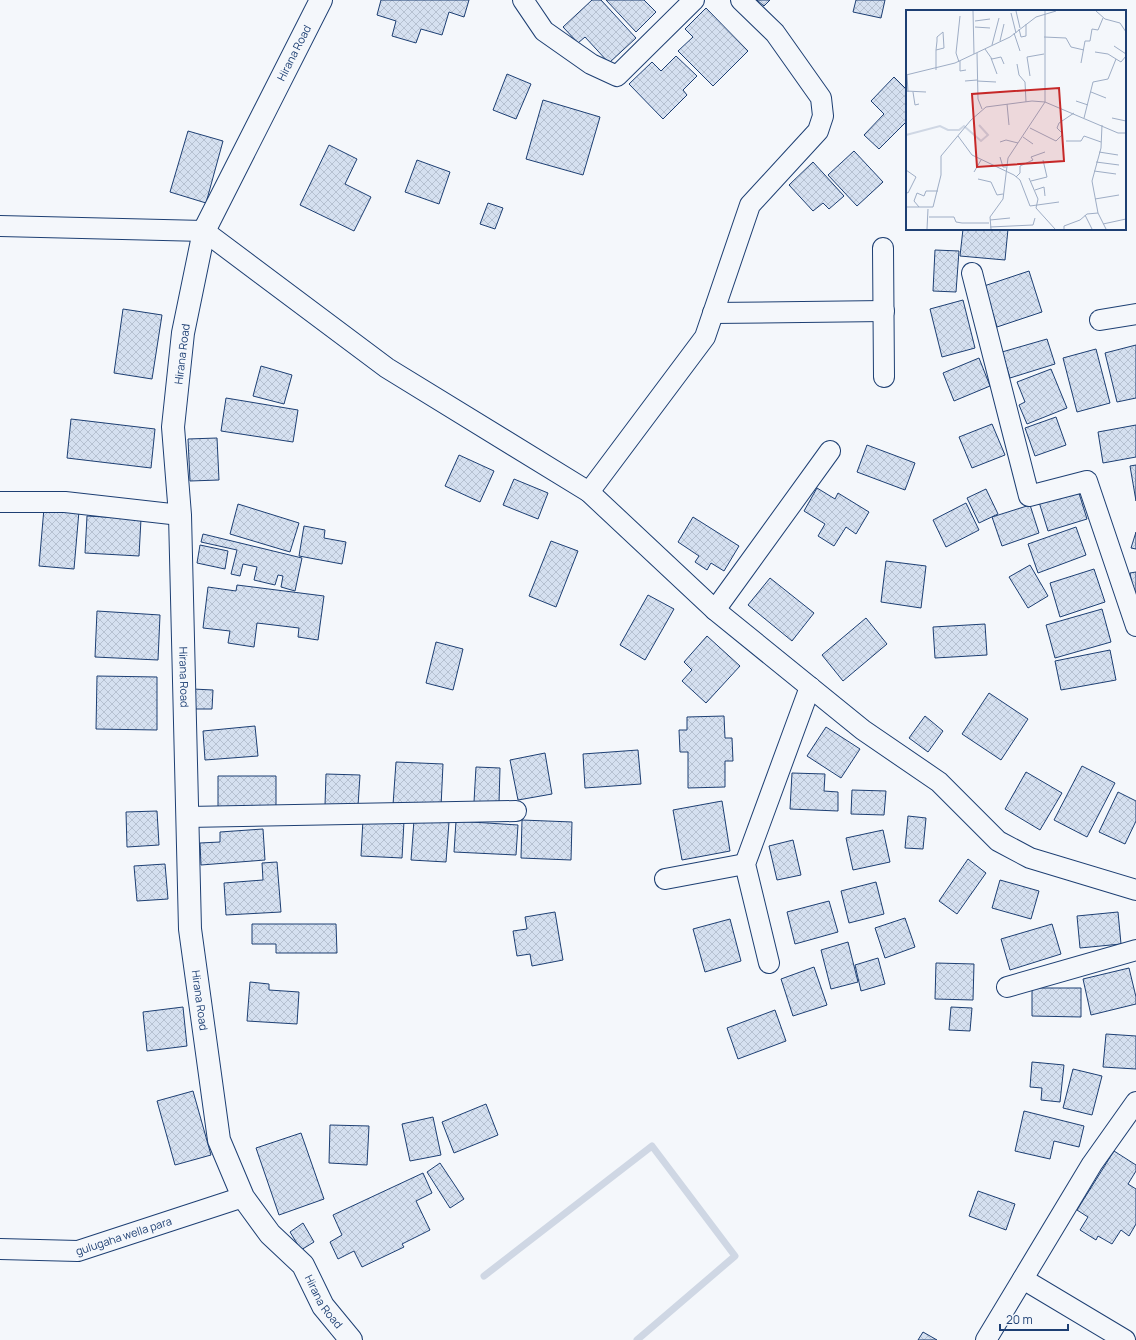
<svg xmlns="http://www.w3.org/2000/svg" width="1136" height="1340" viewBox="0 0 1136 1340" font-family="Manrope,sans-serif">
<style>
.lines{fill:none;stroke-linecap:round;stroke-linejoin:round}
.stream{stroke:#cfd7e4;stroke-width:7}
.building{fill:url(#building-cross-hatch);stroke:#1d3f73}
.street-casing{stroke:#1d3f73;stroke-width:22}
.secondary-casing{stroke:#1d3f73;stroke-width:24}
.street{stroke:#f4f7fb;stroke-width:20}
.secondary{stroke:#f4f7fb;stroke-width:22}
.labels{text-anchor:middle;stroke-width:3;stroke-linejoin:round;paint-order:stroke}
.street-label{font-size:11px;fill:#1d3f73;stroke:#f4f7fb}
.inset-river{fill:none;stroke:#cfd7e4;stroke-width:2}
.inset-road{fill:none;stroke:#9eadc5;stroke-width:1}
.view{fill:#c62828;fill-opacity:0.15;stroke:#c62828;stroke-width:2}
.inset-edge{fill:none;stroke:#1d3f73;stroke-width:2}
</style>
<defs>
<pattern id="building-cross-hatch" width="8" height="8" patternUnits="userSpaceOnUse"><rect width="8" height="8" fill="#d5e0f0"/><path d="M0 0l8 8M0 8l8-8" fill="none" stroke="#b6c1d1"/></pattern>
</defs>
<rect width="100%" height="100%" fill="#f4f7fb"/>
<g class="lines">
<!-- stream -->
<path class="stream" d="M484,1276L652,1146L735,1256L637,1340"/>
</g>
<!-- building -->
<g class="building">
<path d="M381,0H469L464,17L449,12L442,35L421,29L416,43L392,36L396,21L377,15Z"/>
<path d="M592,0H601L636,38L609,63L585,37L578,43L563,27Z"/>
<path d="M606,0H644L656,12L636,32Z"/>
<path d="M757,0H770L764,6Z"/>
<path d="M856,0H885L881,18L853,12Z"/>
<path d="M706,8L748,51L713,86L678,51L693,37L685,29Z"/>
<path d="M676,56L697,76L683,90L687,95L663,119L629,84L652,62L661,71Z"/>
<path d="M507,74L531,84L516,119L493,110Z"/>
<path d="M894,77L907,90V121L879,149L864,135L884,114L871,101Z"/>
<path d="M543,100L600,117L583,175L526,159Z"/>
<path d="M188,131L223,141L206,203L170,192Z"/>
<path d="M329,145L357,159L345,184L371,197L354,231L300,205Z"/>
<path d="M854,151L883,182L857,206L828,175Z"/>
<path d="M417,160L450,172L439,204L405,192Z"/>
<path d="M813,162L844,196L829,209L823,203L813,211L789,185Z"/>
<path d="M488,203L503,208L495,229L480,224Z"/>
<path d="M963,229H1008L1005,260L960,256Z"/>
<path d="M935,250L959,251L956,292L933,291Z"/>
<path d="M1029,271L1042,312L997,327L984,286Z"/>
<path d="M963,300L975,348L942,357L930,309Z"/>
<path d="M123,309L162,315L152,379L114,373Z"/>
<path d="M1047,339L1055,364L1010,378L1002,352Z"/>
<path d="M1136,345V398L1117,402L1105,353Z"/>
<path d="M1096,349L1110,403L1077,412L1063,358Z"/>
<path d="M979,358L990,386L954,401L943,373Z"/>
<path d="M261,366L292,375L284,404L253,396Z"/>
<path d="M1051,369L1067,408L1027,424L1019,405L1025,402L1017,382Z"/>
<path d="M226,398L298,410L293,442L221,431Z"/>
<path d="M1056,417L1066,445L1035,456L1025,428Z"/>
<path d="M71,419L155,429L151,468L67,458Z"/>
<path d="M992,424L1005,455L972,468L959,437Z"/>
<path d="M1136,425V457L1103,463L1098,432Z"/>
<path d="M217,438L219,480L190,481L188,439Z"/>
<path d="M867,445L915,463L905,490L857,472Z"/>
<path d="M459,455L494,471L480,502L445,486Z"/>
<path d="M1136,465V501L1130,466Z"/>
<path d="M514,479L548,493L538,519L503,505Z"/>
<path d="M817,488L835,499L838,493L869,512L856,534L846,527L834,546L818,536L825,524L804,511Z"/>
<path d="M986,489L998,514L979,523L967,498Z"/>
<path d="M1078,490L1087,519L1048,531L1039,502Z"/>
<path d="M966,503L979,530L946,547L933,520Z"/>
<path d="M238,504L299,523L290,552L230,534Z"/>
<path d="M1030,505L1039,533L1002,546L992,517Z"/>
<path d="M44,508L79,511L74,569L39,566Z"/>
<path d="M87,516L141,519L139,556L85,553Z"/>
<path d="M693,517L739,546L724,571L711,563L707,570L695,562L699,556L678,542Z"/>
<path d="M304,526L325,530L324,538L346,542L342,564L299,556Z"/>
<path d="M1076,527L1086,555L1038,573L1028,544Z"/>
<path d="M1136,532V549L1131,548Z"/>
<path d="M203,534L302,558L295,591L281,587L283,576L278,575L275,585L254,580L257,567L243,564L240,576L231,574L237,550L201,542Z"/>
<path d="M551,541L578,551L556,607L529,596Z"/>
<path d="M200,545L228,551L225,569L197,563Z"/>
<path d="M886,561L926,566L921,608L881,602Z"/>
<path d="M1030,565L1048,596L1028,608L1009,577Z"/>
<path d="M1094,569L1105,602L1060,617L1050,583Z"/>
<path d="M1136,572V606L1130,573Z"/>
<path d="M770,578L814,613L792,641L748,605Z"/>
<path d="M237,585L324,596L318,640L298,637L299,628L257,623L254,647L228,643L230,631L203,628L208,587L236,591Z"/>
<path d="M648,595L674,609L645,660L620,645Z"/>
<path d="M1102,609L1111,642L1055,658L1046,625Z"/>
<path d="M97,611L160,615L158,660L95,657Z"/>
<path d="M866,618L887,644L843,681L822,655Z"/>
<path d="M985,624L987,655L935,658L933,627Z"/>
<path d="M707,636L740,666L706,703L682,681L692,670L684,662Z"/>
<path d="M436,642L463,649L453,690L426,683Z"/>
<path d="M1110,650L1116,680L1061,690L1055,661Z"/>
<path d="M97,676L157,677V730L96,729Z"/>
<path d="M193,689L213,690L212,709H193Z"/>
<path d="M989,693L1028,719L1001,760L962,734Z"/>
<path d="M724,716L725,738H732L733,761H725V787L688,788V752H680L679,730H687V717Z"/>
<path d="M925,716L943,731L928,752L909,738Z"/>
<path d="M255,726L258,756L205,760L203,731Z"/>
<path d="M826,727L860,749L841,778L807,756Z"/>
<path d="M638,750L641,784L585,788L583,754Z"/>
<path d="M545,753L552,794L518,800L510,760Z"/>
<path d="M396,762L443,764L441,807L393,805Z"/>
<path d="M1082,766L1115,783L1087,837L1054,820Z"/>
<path d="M476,767L500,768L499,803L474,802Z"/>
<path d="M1026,772L1062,793L1040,830L1005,809Z"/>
<path d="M792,773L825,774L824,791L838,792V811L790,809Z"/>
<path d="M326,774L360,775L358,806L325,805Z"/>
<path d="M218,776H276V808L218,809Z"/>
<path d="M852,790L886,791L884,815L851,814Z"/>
<path d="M1118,792L1136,801V821L1125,844L1099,832Z"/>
<path d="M722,801L730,851L682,860L673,810Z"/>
<path d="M157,811L159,845L127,847L126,812Z"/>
<path d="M908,816L926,818L923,849L905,848Z"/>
<path d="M363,819L404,821L402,858L361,856Z"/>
<path d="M414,820L449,822L446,862L411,860Z"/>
<path d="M522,820L572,822L571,860L521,858Z"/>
<path d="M456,821L518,825L516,855L454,852Z"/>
<path d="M263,829L265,860L201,865L200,843L220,842V832Z"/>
<path d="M883,830L890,862L853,870L846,838Z"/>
<path d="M793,840L801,875L777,880L769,846Z"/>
<path d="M968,859L986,873L957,914L939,901Z"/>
<path d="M277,862L281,912L226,915L224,883L263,880L262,863Z"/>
<path d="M165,864L168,899L137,901L134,866Z"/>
<path d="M1000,880L1039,891L1031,919L992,908Z"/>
<path d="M876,882L884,914L849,923L841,891Z"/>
<path d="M829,901L838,932L795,944L787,912Z"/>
<path d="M555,912L563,960L532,966L530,954L517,956L513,931L527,929L525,917Z"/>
<path d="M1118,912L1121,944L1080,948L1077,916Z"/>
<path d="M905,918L915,947L885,958L875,928Z"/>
<path d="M730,919L741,961L705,972L693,929Z"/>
<path d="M252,924H336L337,953H276V944H252Z"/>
<path d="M1052,924L1061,954L1010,970L1001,939Z"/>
<path d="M848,942L858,982L831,989L821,950Z"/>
<path d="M878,958L885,984L861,991L855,965Z"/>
<path d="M936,963L974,964L973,1000L935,999Z"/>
<path d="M814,967L827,1005L793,1016L781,979Z"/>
<path d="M1129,968L1136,997V1004L1091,1015L1083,979Z"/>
<path d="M250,982L269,984V990L299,992L297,1024L247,1021Z"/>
<path d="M1032,988H1081V1017L1032,1016Z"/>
<path d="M183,1007L187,1046L147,1051L143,1012Z"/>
<path d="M951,1007L972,1008L970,1031L949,1030Z"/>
<path d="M775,1010L786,1041L738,1059L727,1028Z"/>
<path d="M1106,1034L1136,1036V1069L1103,1067Z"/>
<path d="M1032,1062L1064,1065L1060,1102L1041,1100L1042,1088L1030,1087Z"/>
<path d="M1073,1069L1102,1076L1092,1115L1063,1108Z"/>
<path d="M193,1091L211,1155L175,1165L157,1101Z"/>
<path d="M486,1104L498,1135L454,1153L442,1122Z"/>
<path d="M1024,1111L1084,1126L1079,1147L1054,1141L1050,1159L1015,1151Z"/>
<path d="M433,1117L441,1155L410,1161L402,1124Z"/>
<path d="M330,1125L369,1126L367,1165L329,1163Z"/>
<path d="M301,1133L324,1199L279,1215L256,1148Z"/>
<path d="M1114,1151L1136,1165V1171L1128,1184L1136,1189V1224L1129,1236L1121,1230L1112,1244L1098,1236L1096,1240L1080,1230L1088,1217L1077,1210Z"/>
<path d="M440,1163L464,1199L450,1208L427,1172Z"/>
<path d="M423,1173L432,1193L416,1201L430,1230L402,1244L404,1247L362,1267L354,1251L338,1259L330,1242L342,1235L333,1215Z"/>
<path d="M978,1191L1015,1204L1006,1230L969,1216Z"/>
<path d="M303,1223L314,1242L301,1250L290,1232Z"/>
<path d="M923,1332L937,1340H918Z"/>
</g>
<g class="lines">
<!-- street casing -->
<g class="street-casing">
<g id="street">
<path d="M523,0L544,31L591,64L617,76L694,0"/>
<path d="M0,226L204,231L387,368L589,492L715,610L863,730L939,782L998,841L1030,858L1136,890"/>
<path d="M883,248L884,377"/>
<path d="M972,273L1029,496L1087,481L1136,626"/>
<path d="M713,313L884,311"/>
<path d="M1100,320L1136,314"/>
<path d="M589,492L705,337L750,205L818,131L823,116L821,98L775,33L741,0"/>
<path d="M0,502H65L180,515"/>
<path d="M715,610L830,451"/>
<path d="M187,817L516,811"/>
<path d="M665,879L745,864"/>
<path d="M769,963L745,864L810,687"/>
<path d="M1007,987L1136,950"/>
<path id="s1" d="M0,1249L78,1251L243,1197"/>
<path d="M1023,1279L1125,1340"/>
<path d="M986,1340L1092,1164L1136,1102"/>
</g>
</g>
<!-- secondary casing -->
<g class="secondary-casing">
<g id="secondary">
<path id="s2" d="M321,0L204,231L183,333L173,427L180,515L190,929L219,1140L243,1197L270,1234L303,1265L323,1306L351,1340"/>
</g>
</g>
<!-- street -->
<use href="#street" class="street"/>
<!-- secondary -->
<use href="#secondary" class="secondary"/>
</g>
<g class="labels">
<!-- street labels -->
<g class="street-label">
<text transform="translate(294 53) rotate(-63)" y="4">Hirana Road</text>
<text transform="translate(182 354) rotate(-83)" y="4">Hirana Road</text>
<text dy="4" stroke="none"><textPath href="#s2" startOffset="708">Hirana Road</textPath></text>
<text dy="4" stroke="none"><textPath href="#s2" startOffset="1032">Hirana Road</textPath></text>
<text dy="4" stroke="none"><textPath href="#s1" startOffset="126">gulugaha wella para</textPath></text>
<text dy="4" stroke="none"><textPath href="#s2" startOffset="1368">Hirana Road</textPath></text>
</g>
</g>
<!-- overview -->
<g transform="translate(906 10)">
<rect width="220" height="220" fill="#f4f7fb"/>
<path class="inset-river" d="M0,125L34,116L42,120H53L58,116L75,131L82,125L73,115"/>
<path class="inset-road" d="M67,1L68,44M110,1L114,18M190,1L199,9L214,13L220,22M105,3L110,23M69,11L84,9M69,17L84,18M113,19L115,27L120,26V14M108,23L114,41M138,27L160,28L165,37L178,40M94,31L98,14M86,35L93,8M208,36L220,44M79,39L86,49L95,47L98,54M189,42L202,44L210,49M71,43L72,89L76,99M85,48L91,64M54,51V61L60,60M53,52L50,43L54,6M175,53L179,31H184L186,19L192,20L197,8M111,54L113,65L119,72L120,92M30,60V40L31,31V27L37,22L38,38L30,40M0,65L49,53L104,27L130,7L150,1M1,65L2,82M124,66L121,47L138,44M59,71L71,70M71,71L90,72M0,81L20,82M7,82L9,95L13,94M185,82L200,88M170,91L182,95M101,94L103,115M178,108L187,72L202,69L210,49L215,52L220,46M206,108L220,111M196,115L195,138L186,171L192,203L200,219M124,118L150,131L157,124L151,118L153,113L168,103M52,126L66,145L108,165L114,170L124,196L153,192M117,127L127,134M160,131H175L178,126L195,132M94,132L100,130L112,133M193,142L212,145M94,147L97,157H100M190,152L213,155M0,160L10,167L2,183L0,182M188,161L210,164M68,162L75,150M110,167L114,163V156L127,150L125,147L139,142M123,168L132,189L130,198L149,219M72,169L85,172L91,185L97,184M125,171L141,167L137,150M129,180L138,177L139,186M189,189L213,185M0,197H27L35,165V146L65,110L80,97L126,91L139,92L212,123H220M13,197L8,191L11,183L18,186L20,181H32M179,205L186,219M23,207H48L50,212L56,213H83M84,210L104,208M197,214L220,209M84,217L127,215L129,208M21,219L22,199M85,219L84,207L97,189L102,148L139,92V1M158,219V216L174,210L181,204L192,203"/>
<path class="view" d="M153,78L158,151L71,157L66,84Z"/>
<rect width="220" height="220" class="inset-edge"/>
</g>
<!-- scale -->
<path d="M1000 1324v6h68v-6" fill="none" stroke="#1d3f73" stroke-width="2"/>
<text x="1006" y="1324" font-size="12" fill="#1d3f73" stroke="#f4f7fb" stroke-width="3" paint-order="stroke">20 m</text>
</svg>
